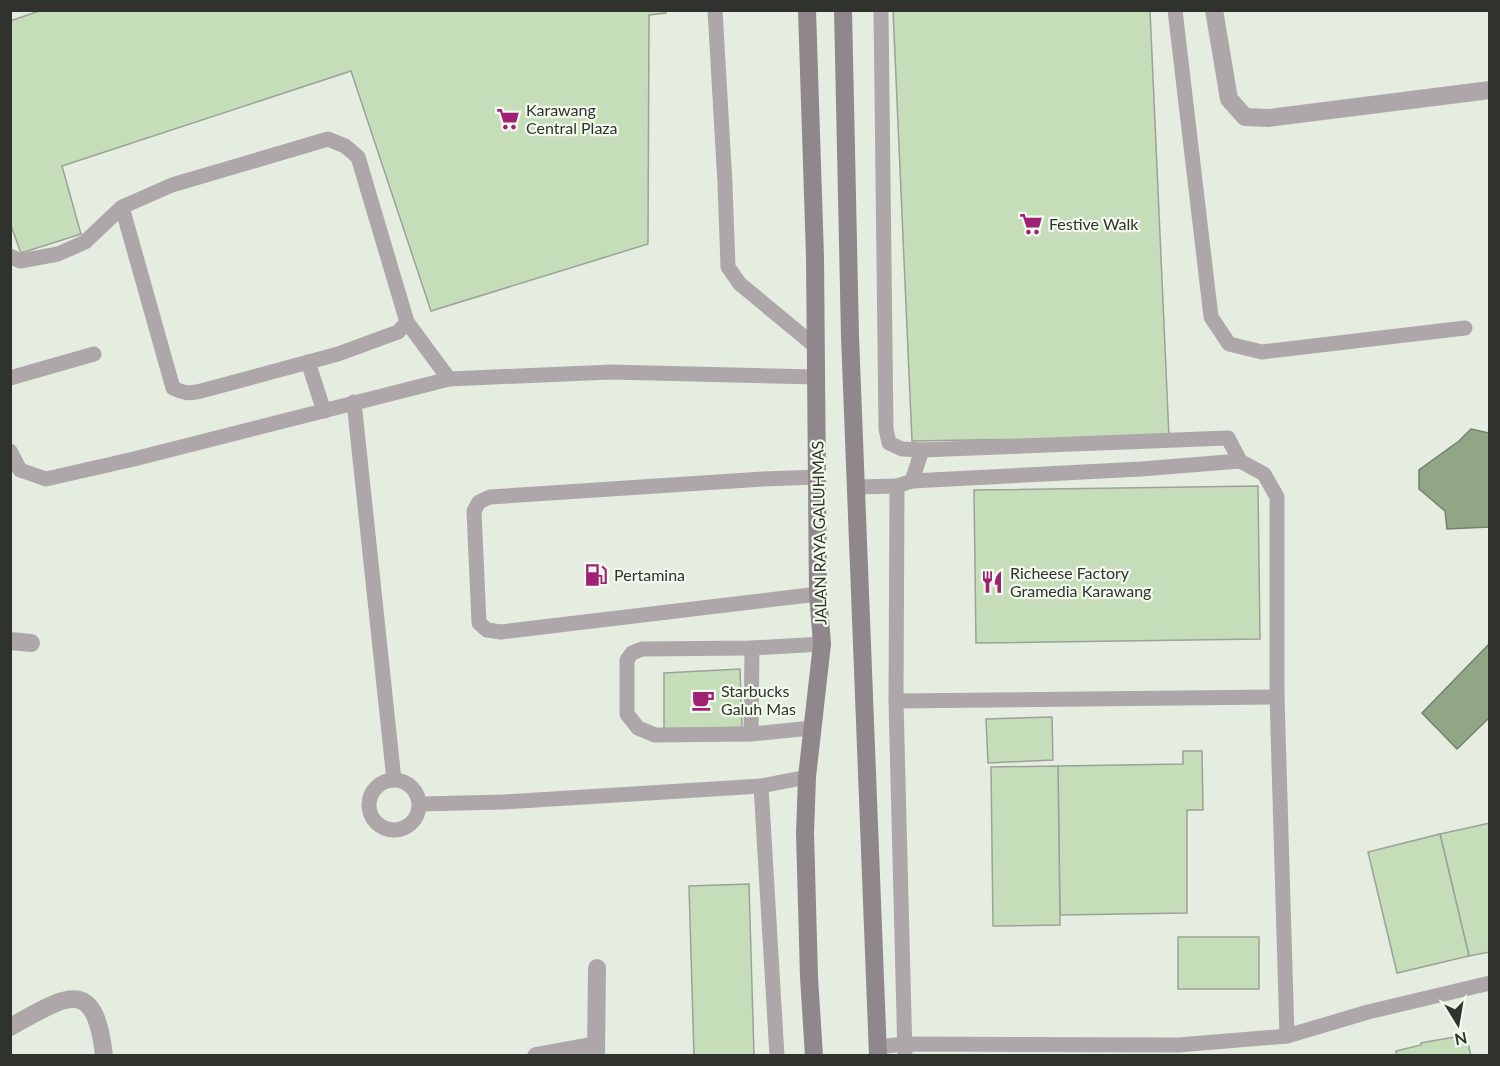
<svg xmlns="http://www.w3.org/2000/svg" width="1500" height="1066" viewBox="0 0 1500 1066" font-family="Lato,sans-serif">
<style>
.water{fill:#90a685;stroke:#73836b;stroke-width:1.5}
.building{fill:#c6ddba;stroke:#9ba297;stroke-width:1.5}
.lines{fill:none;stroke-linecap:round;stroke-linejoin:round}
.lane{stroke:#aea7aa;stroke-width:15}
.street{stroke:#aea7aa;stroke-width:18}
.secondary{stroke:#90878c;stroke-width:18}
.labels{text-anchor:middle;stroke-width:4.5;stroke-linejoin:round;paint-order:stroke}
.poi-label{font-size:16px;fill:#2f322d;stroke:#f2faee;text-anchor:start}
.street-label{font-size:16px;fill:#2f322d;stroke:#f2faee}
</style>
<rect width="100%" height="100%" fill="#e5ede1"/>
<!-- water -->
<g class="water">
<path d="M1471,429L1489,433V527L1447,529L1445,511L1419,489V470L1459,441Z"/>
<path d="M1489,644V718L1457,749L1422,713Z"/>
</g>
<!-- building -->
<g class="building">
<path d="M42,10H666V13L649,15L648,244L431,311L351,71L62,166L81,234L21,253L10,223V21Z"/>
<path d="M893,10H1150L1169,437L912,441Z"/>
<path d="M1258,486L1260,639L976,643L974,490Z"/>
<path d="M740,669L742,727L664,730V673Z"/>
<path d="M1052,717L1053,760L988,763L986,719Z"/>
<path d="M1183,751H1202L1203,810H1187V913L1060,915L1058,766L1183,764Z"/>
<path d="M1058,766L1060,925L993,926L991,767Z"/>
<path d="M1490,823V952L1469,956L1440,834Z"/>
<path d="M1440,834L1469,956L1397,973L1368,852Z"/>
<path d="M749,884L754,1056H694L689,886Z"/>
<rect x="1178" y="937" width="81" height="52"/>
<path d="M1466,1035L1471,1056H1397L1396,1051L1421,1045V1043Z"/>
</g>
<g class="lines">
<!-- lane -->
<g class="lane">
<path d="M715,10L725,184L728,267L740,284L815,346"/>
<path d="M881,10L886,429L889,443L902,449L922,450L1228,438L1240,461"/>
<path d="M1175,10L1211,317L1229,344L1262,352L1465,328"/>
<path d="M10,256L20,261L58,254L85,242L122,207L172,185L328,139L345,146L358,157L407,322L398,332L338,354L201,391C189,394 184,393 173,388L122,207"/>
<path d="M407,322L449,379"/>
<path d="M308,362L324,411"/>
<path d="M10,378L94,354"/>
<path d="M354,402L394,780"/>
<path d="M10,451L20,470L46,479L134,459L449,379L611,372L815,377"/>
<path d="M817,477L763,479L490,497L479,502L474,511L479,623L487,630L501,632L818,594"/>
<path d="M912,481L922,450"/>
<path d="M897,486L912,481L1141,469L1240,461L1264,474L1277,497V697L1287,1036"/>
<path d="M857,487L897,486L896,701L905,1056"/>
<path d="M896,701L1277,697"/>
<path d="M812,728L751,734L655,735L638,728L627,714V660L632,653L642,649L752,648L822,644"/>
<path d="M751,734L752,648"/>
<circle cx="394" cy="805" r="25"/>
<path d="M761,786L777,1056"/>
<path d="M420,804L503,802L761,786L807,777"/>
<path d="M878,1047L904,1044L1178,1045L1287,1036L1368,1012L1490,983"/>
</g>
<!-- street -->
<g class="street">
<path d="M1214,10L1229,99L1245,117L1268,118L1490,90"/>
<path d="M10,641L31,643"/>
<path d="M10,1027C65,997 95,973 104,1056"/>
<path d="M536,1056L596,1045"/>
<path d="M596,1056L597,968"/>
</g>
<!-- secondary -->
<g class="secondary">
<path d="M807,10L815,257L818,594L822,644L807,777L805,833L809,977L814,1056"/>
<path d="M843,10L850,336L878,1056"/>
</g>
</g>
<!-- icons -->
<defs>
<g id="supermarket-bare" transform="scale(1.8)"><path d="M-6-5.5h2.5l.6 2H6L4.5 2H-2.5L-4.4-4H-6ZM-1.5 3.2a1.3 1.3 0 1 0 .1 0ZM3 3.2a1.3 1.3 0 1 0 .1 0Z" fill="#a02174" stroke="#f2faee" stroke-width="2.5" paint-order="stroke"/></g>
<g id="fuel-bare" transform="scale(1.8)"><path d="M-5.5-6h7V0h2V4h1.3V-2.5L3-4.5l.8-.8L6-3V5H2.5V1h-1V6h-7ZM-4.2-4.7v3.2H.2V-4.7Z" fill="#a02174" stroke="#f2faee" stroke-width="2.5" paint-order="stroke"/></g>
<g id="restaurant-bare" transform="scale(1.8)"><path d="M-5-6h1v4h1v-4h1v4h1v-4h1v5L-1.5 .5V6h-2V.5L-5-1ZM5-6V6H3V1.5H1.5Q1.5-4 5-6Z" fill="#a02174" stroke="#f2faee" stroke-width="2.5" paint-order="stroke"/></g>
<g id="cafe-bare" transform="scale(1.8)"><path d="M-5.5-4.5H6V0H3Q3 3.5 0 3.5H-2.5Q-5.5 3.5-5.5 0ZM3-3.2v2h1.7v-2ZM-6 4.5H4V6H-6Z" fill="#a02174" stroke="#f2faee" stroke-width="2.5" paint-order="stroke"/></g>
</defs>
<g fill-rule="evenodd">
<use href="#supermarket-bare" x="508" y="119"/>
<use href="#supermarket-bare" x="1031" y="224"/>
<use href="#fuel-bare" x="596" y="575"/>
<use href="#restaurant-bare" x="992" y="582"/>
<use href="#cafe-bare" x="703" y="700"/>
</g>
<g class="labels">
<!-- poi labels -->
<g class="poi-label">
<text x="526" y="116">Karawang<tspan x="526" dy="18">Central Plaza</tspan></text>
<text x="1049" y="230">Festive Walk</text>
<text x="1010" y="579">Richeese Factory<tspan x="1010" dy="18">Gramedia Karawang</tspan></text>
<text x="614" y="581">Pertamina</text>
<text x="721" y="697">Starbucks<tspan x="721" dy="18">Galuh Mas</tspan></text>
</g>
<!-- street labels -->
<g class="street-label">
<text transform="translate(819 533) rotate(-91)" y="6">JALAN RAYA GALUHMAS</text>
</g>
</g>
<!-- border -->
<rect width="1500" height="1066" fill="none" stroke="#2f322d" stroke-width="24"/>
<!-- north arrow -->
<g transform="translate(1458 1024) rotate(169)" stroke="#f2faee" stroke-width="4.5" paint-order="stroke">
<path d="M0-4.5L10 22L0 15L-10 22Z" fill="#2f322d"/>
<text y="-9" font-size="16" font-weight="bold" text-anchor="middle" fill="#2f322d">N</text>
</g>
</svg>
